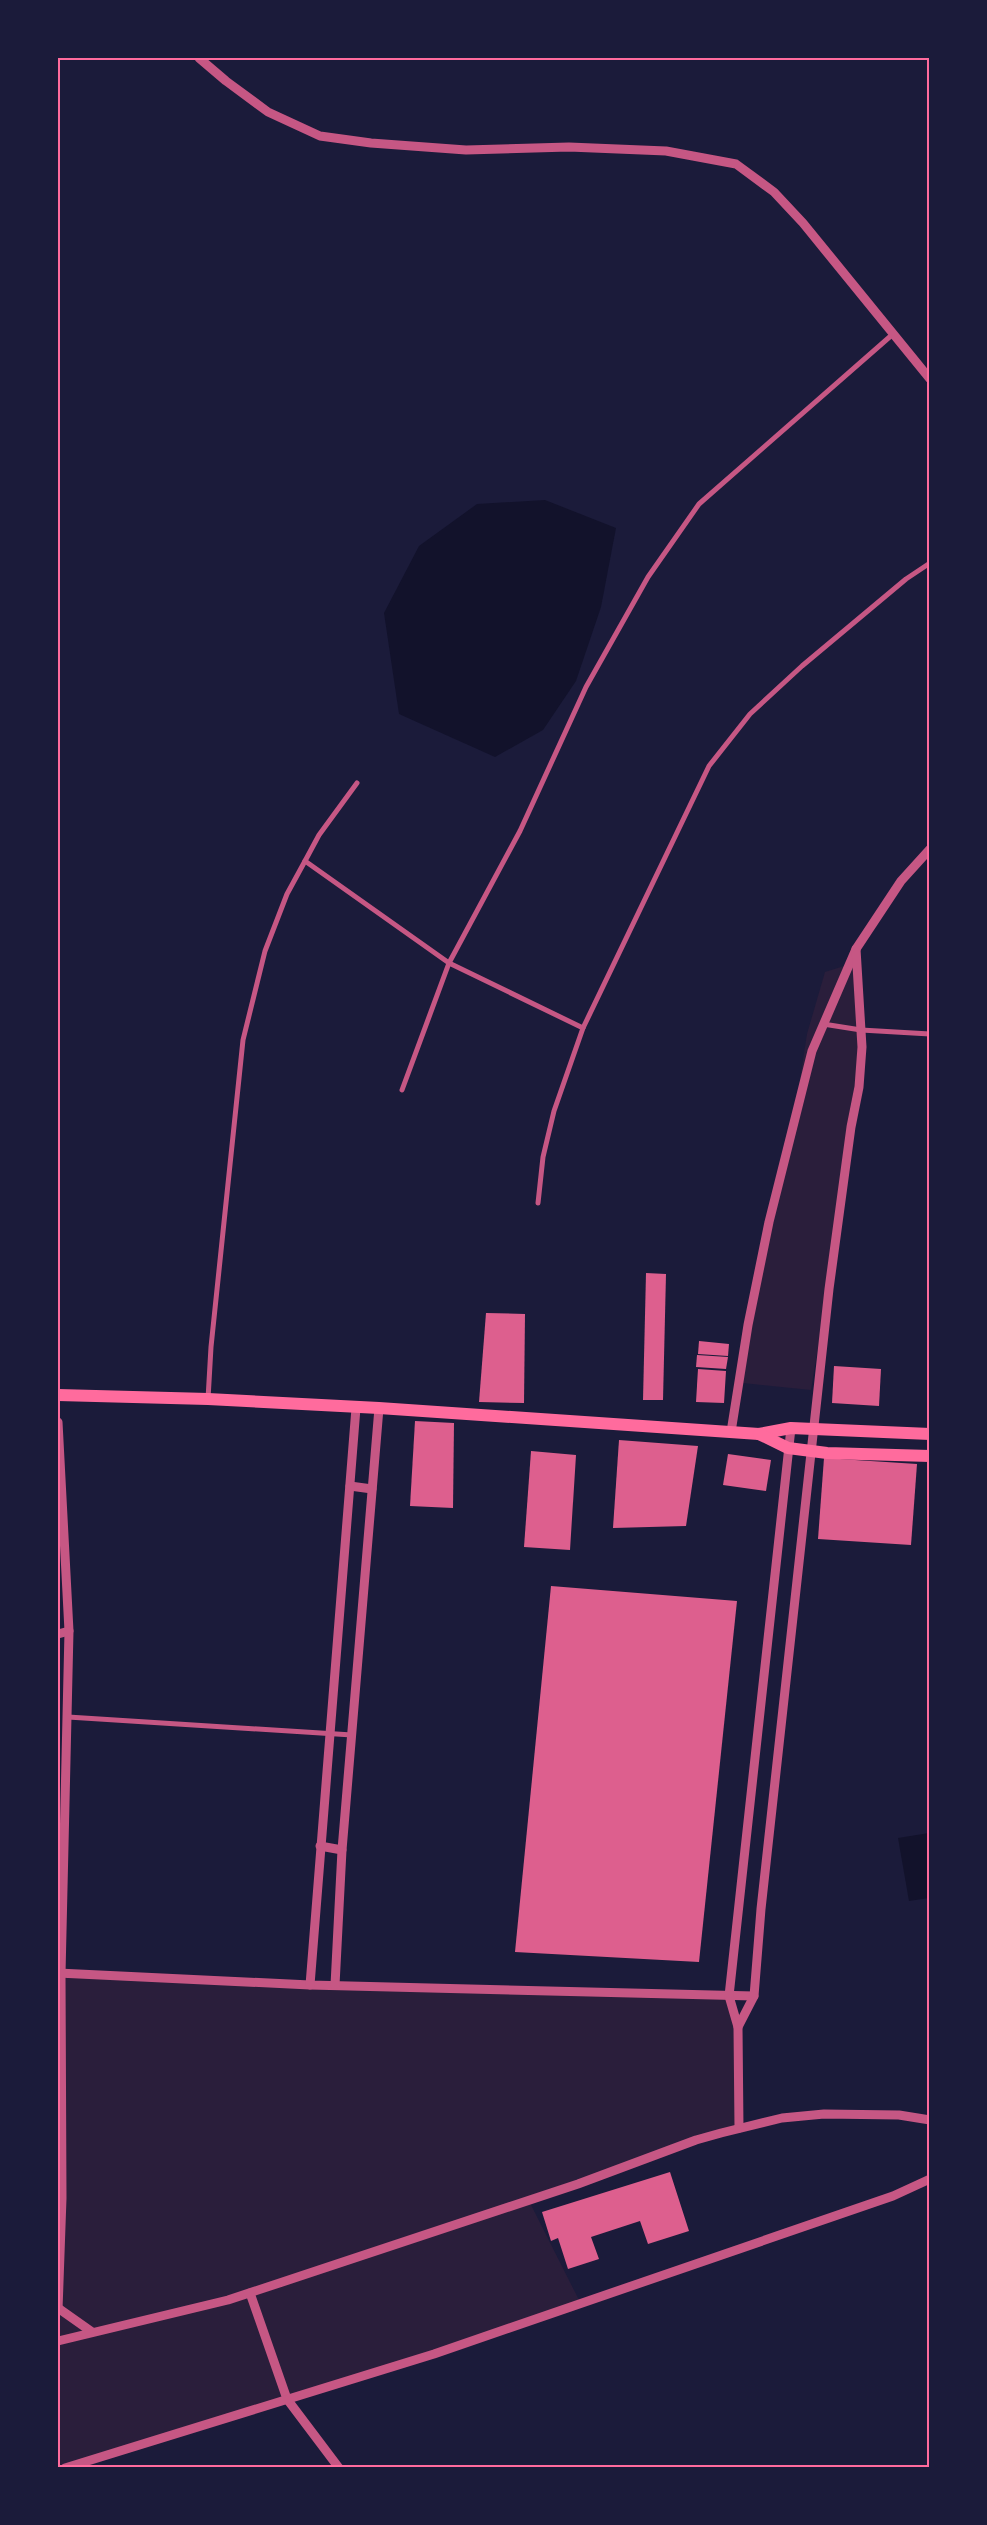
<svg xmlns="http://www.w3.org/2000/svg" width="987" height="2525" viewBox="0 0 987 2525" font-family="'Noto Sans',sans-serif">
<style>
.green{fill:#2a1e3b}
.water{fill:#12122b}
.building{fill:#dd5f8e}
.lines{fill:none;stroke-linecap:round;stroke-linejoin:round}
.minor{stroke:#c65784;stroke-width:5}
.tertiary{stroke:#c65784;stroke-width:9}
.primary{stroke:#ff6b9d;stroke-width:12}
.neatline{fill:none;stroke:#ff6b9d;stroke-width:2}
</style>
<rect width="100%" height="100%" fill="#1b1b3a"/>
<!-- green -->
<g class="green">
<path d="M857,962L862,1047L835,1243L811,1390L743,1383L757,1280L794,1119L807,1034L825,972Z"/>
<path d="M61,1974L729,1996L737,2031L739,2128L529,2201L580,2302L445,2348L58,2468V2317L63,2305Z"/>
</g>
<!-- water -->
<g class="water">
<path d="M545,500L616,528L601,607L576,681L543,730L495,757L399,714L384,613L419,546L477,504Z"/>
<path d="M929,1833V1898L909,1901L898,1838Z"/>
</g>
<!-- building -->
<g class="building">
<path d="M646,1273L666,1274L663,1400H643Z"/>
<path d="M486,1313L525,1314L524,1403L479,1402Z"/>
<path d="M699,1341L729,1344L728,1356L698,1354Z"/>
<path d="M697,1355L728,1357L726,1369L696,1367Z"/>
<path d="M834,1366L881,1369L879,1406L832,1403Z"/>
<path d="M698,1369L726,1371L724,1403L696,1402Z"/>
<path d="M415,1421L454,1423L453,1508L410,1506Z"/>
<path d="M619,1440L698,1446L686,1526L613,1528Z"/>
<path d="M531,1451L576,1455L570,1550L524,1547Z"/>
<path d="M728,1454L771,1460L766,1491L723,1485Z"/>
<path d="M824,1458L917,1464L911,1545L818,1539Z"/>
<path d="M551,1586L737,1601L699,1962L515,1952Z"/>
<path d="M670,2172L689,2231L648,2244L640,2221L591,2237L599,2259L568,2269L558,2238L551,2241L542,2212Z"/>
</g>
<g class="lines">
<!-- minor -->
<g class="minor">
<path d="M305,861L319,835L357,783"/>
<path d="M823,1024L861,1030L930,1034"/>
<path d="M402,1090L449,963L583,1028"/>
<path d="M538,1203L543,1157L554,1111L583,1028L709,766L750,714L802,666L906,579L930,563"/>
<path d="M208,1399L211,1347L243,1040L265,951L287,894L305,861L449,963L520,831L586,687L648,577L699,504L893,334"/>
<path d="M68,1717L352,1735"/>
</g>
<!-- tertiary -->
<g class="tertiary">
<path d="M199,58L226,81L268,112L320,136L371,143L466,150L569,147L666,151L736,164L774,192L803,223L930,379"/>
<path d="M58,1422L69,1631L61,1974L62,2198L58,2310"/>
<path d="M731,1432L748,1325L769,1222L812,1051L856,949L901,881L930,849"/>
<path d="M350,1486L372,1489"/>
<path d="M58,1634L69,1631"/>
<path d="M320,1846L342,1850"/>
<path d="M58,1973L310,1985L754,1996"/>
<path d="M310,1985L356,1408"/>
<path d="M335,1985L342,1850L379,1408"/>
<path d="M738,2027L754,1996L761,1909L829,1289L851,1127L859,1087L862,1047L856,949"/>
<path d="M739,2128L738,2027L729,1996L791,1428"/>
<path d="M250,2293L287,2399L339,2468"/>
<path d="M58,2308L92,2332"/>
<path d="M58,2341L228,2300L578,2184L696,2140L721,2133L782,2118L824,2114L899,2115L930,2120"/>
<path d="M65,2468L434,2354L893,2196L930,2179"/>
</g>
<!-- primary -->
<g class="primary">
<path d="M58,1395L208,1399L379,1408L759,1434L791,1428L930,1434"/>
<path d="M759,1434L788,1448L827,1453L930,1456"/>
</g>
</g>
<!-- border -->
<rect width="987" height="2525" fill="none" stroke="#1b1b3a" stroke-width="118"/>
<rect x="59" y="59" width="869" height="2407" class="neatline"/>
</svg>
